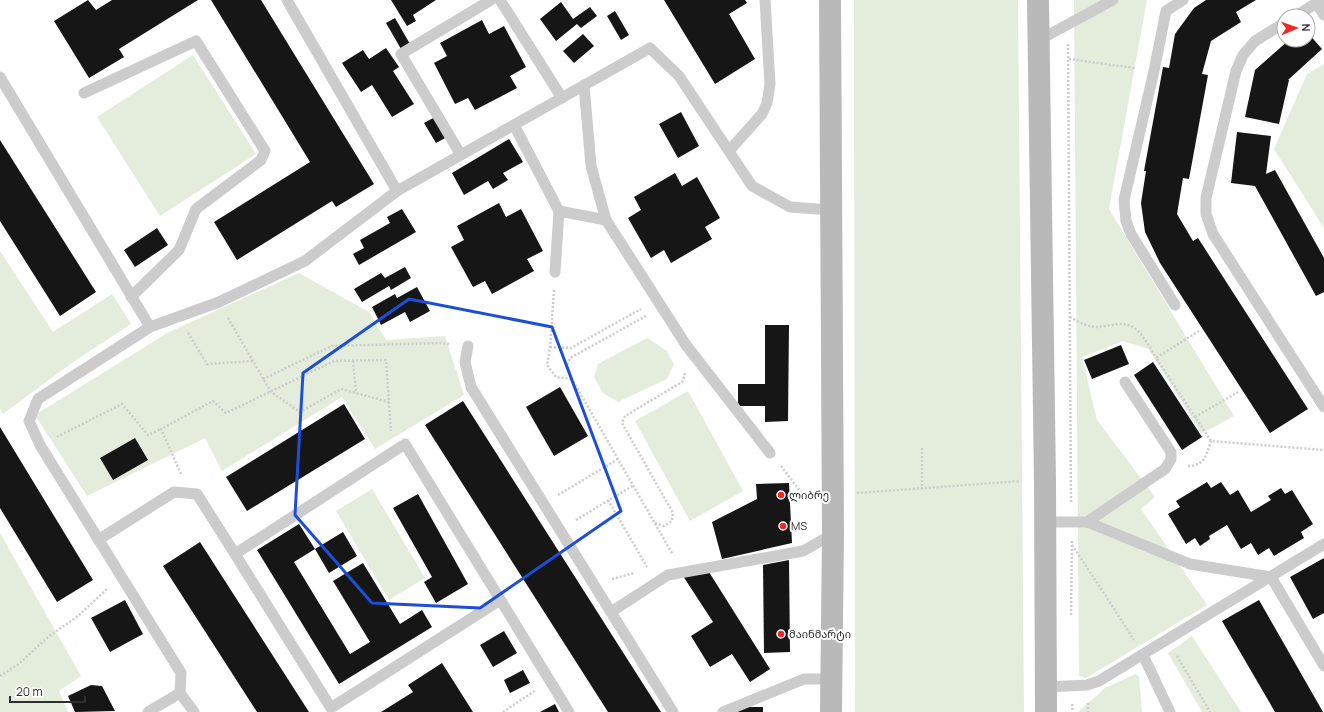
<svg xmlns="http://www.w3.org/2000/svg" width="1324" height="712" viewBox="0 0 1324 712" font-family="Manrope,'Noto Sans Georgian',sans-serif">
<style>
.green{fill:#e4eddc}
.building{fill:#161616}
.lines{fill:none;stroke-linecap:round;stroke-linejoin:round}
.path{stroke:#ccc;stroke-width:2.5;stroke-dasharray:2 2;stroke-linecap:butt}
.lane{stroke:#ccc;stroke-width:11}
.secondary{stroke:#b9b9b9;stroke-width:22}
.marked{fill:none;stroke:#1d4ed8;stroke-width:3;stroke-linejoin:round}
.poi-dot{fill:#f22826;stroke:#fff;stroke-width:1.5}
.labels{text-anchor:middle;stroke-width:4;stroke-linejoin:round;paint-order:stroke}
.poi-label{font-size:11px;fill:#2f2f2f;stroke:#fff;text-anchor:start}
</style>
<rect width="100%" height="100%" fill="#fff"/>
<!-- green -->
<g class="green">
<path d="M854,0H1018L1024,712H855Z"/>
<path d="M1074,0H1147L1109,209L1234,416L1201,434L1149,349L1123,341L1082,357L1097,420L1155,497L1141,509L1207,605L1086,678L1079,676Z"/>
<path d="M193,55L256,154L160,216L97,117Z"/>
<path d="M1324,64V228L1274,149L1307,74Z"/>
<path d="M0,251L53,332L112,294L131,324L73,362L3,414L0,409Z"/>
<path d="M299,273L369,312L386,340L445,336L464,395L375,449L342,397L222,471L205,438L87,496L35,415L169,332Z"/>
<path d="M647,338L667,351L674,364L667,379L618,402L603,393L594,377L598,364Z"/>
<path d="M688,391L743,491L690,521L635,421Z"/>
<path d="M372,489L425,578L389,600L336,511Z"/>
<path d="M0,533L81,676L59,691L68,712H0Z"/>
<path d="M1192,636L1241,712H1202L1168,653Z"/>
<path d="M1136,674L1139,677L1142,712H1078L1105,688Z"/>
</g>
<!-- building -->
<g class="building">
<path d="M88,0L96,10L112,0H198L119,49L124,57L89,78L54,21Z"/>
<path d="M211,0H261L374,184L336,207L332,201L237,260L214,222L310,162Z"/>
<path d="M391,0H436L413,15L416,21L407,26Z"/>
<path d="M664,0H745L747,3L729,14L755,59L715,84Z"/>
<path d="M1206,0H1256L1236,12L1241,22L1211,41L1202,74L1208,75L1189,179L1183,178L1177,214L1193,241L1198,238L1308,409L1270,433L1160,263L1145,232L1141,203L1146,171H1144L1163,67L1169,68L1175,34L1194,8Z"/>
<path d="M561,2L573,19L590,7L597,16L581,28L577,24L556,41L540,19Z"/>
<path d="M615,11L629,35L621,40L607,16Z"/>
<path d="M395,18L410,44L401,49L386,23Z"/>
<path d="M482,20L489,34L504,26L526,67L510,76L517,88L475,110L468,98L455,104L434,63L447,56L440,43Z"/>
<path d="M1308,33L1322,49L1288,80H1289L1279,124L1245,117L1255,70L1289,40H1308Z"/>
<path d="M583,34L594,46L574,63L563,51Z"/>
<path d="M386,48L399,67L393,71L414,104L392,117L372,85L361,92L342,63L363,50L369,59Z"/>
<path d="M681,112L699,146L678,158L659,124Z"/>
<path d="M435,117L447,137L436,143L424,123Z"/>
<path d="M1237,132L1271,136L1266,174L1275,170L1324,258V292L1316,296L1255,186L1231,183Z"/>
<path d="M509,139L523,162L503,173L508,180L493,189L488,181L464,195L452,173Z"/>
<path d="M0,140L96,292L60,316L0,221Z"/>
<path d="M675,173L682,186L697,177L720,218L705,227L712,239L671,263L664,250L651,258L628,218L641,210L634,197Z"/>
<path d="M499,203L506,217L521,209L543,251L527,259L534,271L492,294L485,281L473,287L451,247L464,240L457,226Z"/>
<path d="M402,209L416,232L359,265L353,254L364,248L360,240L390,223L387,217Z"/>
<path d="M157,228L168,245L135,267L124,250Z"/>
<path d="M405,267L411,278L391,290L389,286L362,302L354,289L381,273L385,278Z"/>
<path d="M417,287L430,311L410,322L405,312L381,325L372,307L395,294L397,298Z"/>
<path d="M765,325H789L788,421L765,422V406H738V384H765Z"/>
<path d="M1121,345L1129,364L1092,379L1084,360Z"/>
<path d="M1153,362L1202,437L1182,450L1134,375Z"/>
<path d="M560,387L588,436L554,456L526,407Z"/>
<path d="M463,401L661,712H608L425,425Z"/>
<path d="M344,404L365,439L247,511L226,477Z"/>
<path d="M0,427L93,580L57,602L0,508Z"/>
<path d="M135,438L148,460L113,480L100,458Z"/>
<path d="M1207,482L1211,488L1221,482L1230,495L1238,490L1251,512L1271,500L1268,496L1281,488L1285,494L1292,490L1313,524L1301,532L1304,538L1274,556L1269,548L1258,555L1251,543L1241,549L1227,525L1209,536L1210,539L1200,546L1195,538L1186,544L1168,514L1180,507L1176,501Z"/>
<path d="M789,483L792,543L722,559L712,522L757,499L756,484Z"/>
<path d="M418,494L468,584L436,603L424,582L432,577L393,508Z"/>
<path d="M299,524L315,549L343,532L357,556L329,573L315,549L294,562L350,654L370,642L333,581L363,563L400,624L422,610L432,627L339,684L257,550Z"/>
<path d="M200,542L309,712H257L163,566Z"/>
<path d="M1324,558V613L1313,619L1290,577Z"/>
<path d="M789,560L790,652L764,653L763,565Z"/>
<path d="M709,572L770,669L750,682L732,654L710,667L691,636L713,622L683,576Z"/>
<path d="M125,600L143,634L110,652L91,618Z"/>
<path d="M1259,600L1323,712H1275L1222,621Z"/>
<path d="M504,631L517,653L493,667L480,645Z"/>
<path d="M442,663L473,712H381L413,692L408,685Z"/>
<path d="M523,670L530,683L510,693L504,680Z"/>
<path d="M91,685L102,686L115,711L75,712L68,696Z"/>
<path d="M555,704L559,712H540Z"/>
<rect x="738" y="707" width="25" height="5"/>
</g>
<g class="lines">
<!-- path -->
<g class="path">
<path d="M1068,44L1071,503"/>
<path d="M1069,59L1135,68"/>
<path d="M554,290L550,347L547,365L556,377L572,379"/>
<path d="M646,316L570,358L567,365L572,379L673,555"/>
<path d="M1070,317C1076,320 1083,325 1090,326C1103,330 1121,319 1133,327C1143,334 1150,348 1156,358"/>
<path d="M228,318L271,392L300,412L341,389L389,402"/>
<path d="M1199,331L1156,358L1211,441L1324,450"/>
<path d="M188,333L207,364L253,361"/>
<path d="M550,347L571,348L641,309"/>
<path d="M353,361L356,393"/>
<path d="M263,379L332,346L441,343L449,344"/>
<path d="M1195,417L1240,391"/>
<path d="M57,437L122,404L148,435L161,429"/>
<path d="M922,448V489"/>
<path d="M781,466L803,495"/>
<path d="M1188,466C1205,466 1206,455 1211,441"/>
<path d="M181,474L161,429L213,401L226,413L334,361L386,360L391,431"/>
<path d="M857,493L1021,481"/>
<path d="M558,495L618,459"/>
<path d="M608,500L647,567"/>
<path d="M576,520L634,485"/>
<path d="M655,523L664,526L672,521L673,513L622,423L625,416L682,382L685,375L684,373"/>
<path d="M1072,545L1100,587L1134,640"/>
<path d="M612,579L634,573"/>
<path d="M1071,615L1072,540"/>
<path d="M1177,656L1210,712"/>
<path d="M0,676L20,663L48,637L78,616L107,589"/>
<path d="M1088,703V712"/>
<path d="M1072,704L1073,712"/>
<path d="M503,712L536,690"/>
</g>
<!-- lane -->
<g class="lane">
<path d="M287,0L397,191"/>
<path d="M500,0L562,98"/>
<path d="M1316,3L1324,15"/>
<path d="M1296,16L1321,0"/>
<path d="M1284,23L1255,41L1243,55L1236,71L1206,198V214L1213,234L1324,407"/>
<path d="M1039,40L1113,0"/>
<path d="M0,77L150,327"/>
<path d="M584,85L591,166L606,220L686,345L770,453"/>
<path d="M84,93L196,41L265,151L261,160L196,209L179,250L131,297"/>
<path d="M514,125L559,211L606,220"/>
<path d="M729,151L762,114L767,103L770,84L765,0"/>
<path d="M461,155L401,54L491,0"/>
<path d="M555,272L559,211"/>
<path d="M1175,305L1131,234L1126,221L1124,200L1154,71L1166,11L1183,0"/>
<path d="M468,346L465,362L471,387L673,712"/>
<path d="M1045,522H1087L1165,469L1171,459V452L1125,382"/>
<path d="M1087,522L1190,564L1271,577L1324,666"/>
<path d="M98,540L174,492L197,494L235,554L331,708L500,600"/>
<path d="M235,554L405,444L569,712"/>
<path d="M611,612L668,575L803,551L833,534"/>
<path d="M1143,655L1170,712"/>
<path d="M1046,687L1087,685L1099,681L1324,544"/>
<path d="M148,712L180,693"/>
<path d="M194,712L180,693L181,673L40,445L29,421L38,399L150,327L219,302L305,261L397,191L650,48L679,76L752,186L790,207L831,210"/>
<path d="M723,712L804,679H832"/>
</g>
<!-- secondary -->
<g class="secondary">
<path d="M830,0L833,534L831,712"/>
<path d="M1038,0L1045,481L1046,712"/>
</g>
</g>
<!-- marked area -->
<path class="marked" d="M409,299L552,327L621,511L480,608L372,603L295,515L303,373Z"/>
<!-- markers -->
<g class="poi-dot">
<circle cx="781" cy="495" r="4"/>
<circle cx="783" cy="526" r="4"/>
<circle cx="781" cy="634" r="4"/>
</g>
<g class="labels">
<!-- poi labels -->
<g class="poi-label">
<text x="789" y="499">ლიბრე</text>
<text x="791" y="530">MS</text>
<text x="789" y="638">მაინმარტი</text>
</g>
</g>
<!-- north arrow -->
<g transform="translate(1296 28) rotate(88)"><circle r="19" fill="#ffffff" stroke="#acacac"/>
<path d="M0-3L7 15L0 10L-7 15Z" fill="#f22826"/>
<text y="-6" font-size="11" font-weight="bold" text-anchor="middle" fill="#2f2f2f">N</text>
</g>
<!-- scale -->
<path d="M10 696v6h75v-6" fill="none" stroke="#2f2f2f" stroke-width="2"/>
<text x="16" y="696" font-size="12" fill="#2f2f2f" stroke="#ffffff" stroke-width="3" paint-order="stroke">20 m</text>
</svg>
